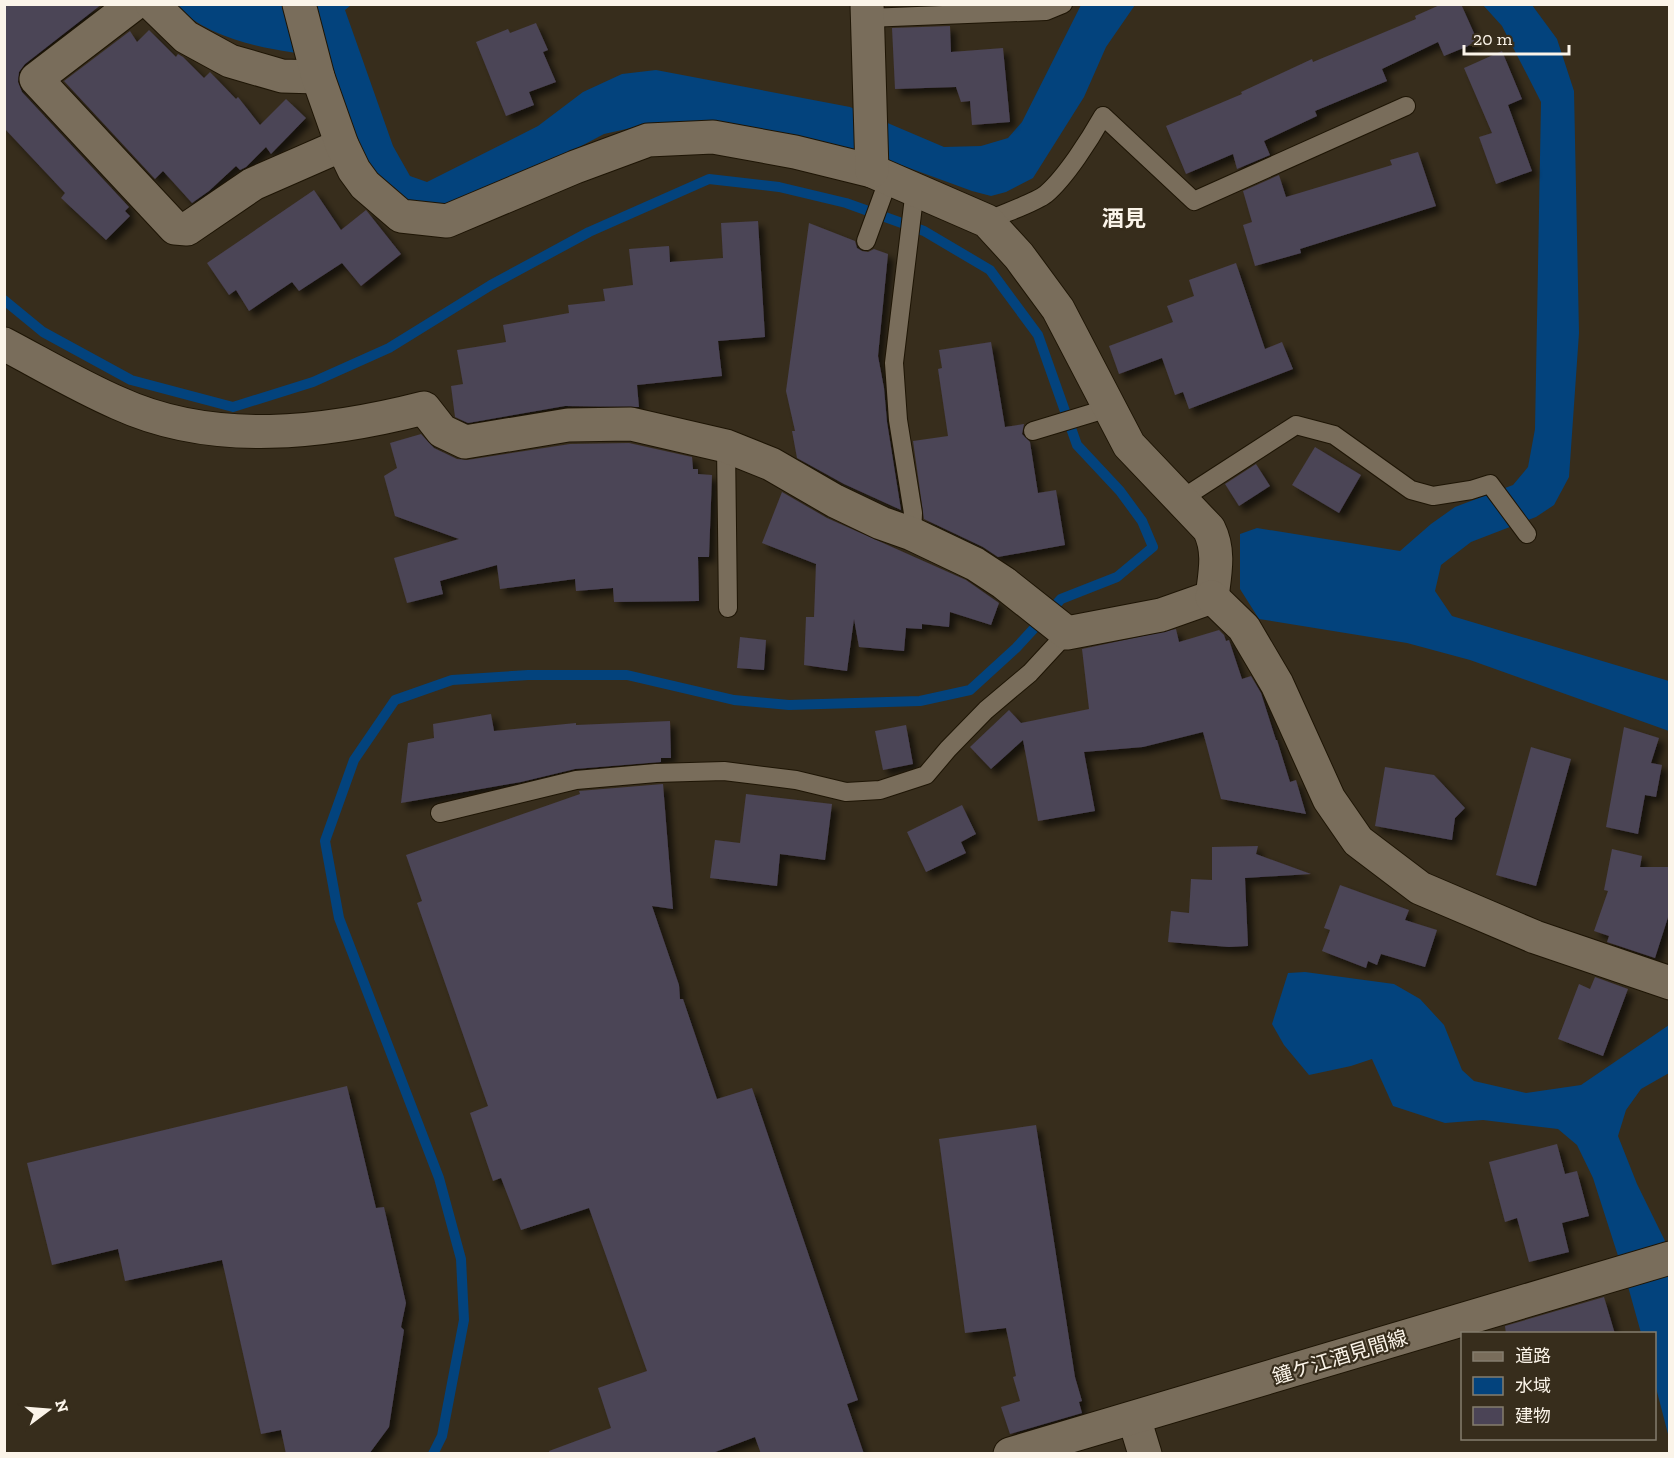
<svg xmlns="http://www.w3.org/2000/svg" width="1674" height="1458" viewBox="0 0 1674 1458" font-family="'Zilla Slab','Noto Sans JP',serif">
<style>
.water{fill:#03437d}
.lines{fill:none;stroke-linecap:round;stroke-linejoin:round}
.stream{stroke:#03437d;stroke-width:10}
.building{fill:#4b4456;filter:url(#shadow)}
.service-casing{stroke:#1e1505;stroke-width:20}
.minor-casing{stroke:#1e1505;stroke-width:35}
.secondary-casing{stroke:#1e1505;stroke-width:35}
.service{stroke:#796d5b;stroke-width:18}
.minor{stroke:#796d5b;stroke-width:33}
.secondary{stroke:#796d5b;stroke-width:33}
.labels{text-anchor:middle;stroke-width:4.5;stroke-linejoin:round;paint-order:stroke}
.street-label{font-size:20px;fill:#fbf4e9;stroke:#372d1c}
.quarter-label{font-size:22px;font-weight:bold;fill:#fbf4e9;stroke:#372d1c}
</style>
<defs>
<filter id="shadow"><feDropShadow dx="5.5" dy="5.5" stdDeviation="3" flood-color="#0009"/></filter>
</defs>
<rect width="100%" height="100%" fill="#372d1c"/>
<!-- water -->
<g class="water">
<path d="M175,5H351L345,10L393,146L410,176L427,182L538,126L583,92L622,74L656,70L850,107L944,147L981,146L1008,138L1022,122L1081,5H1135L1106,47L1084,97L1033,178L1006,192L991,196L972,191L890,161L829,144L707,123H653L604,134L547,164L454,207L402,201L361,166L328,57C277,51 213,43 175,5Z"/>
<path d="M1483,5H1532L1557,39L1574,91L1579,333L1569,477L1554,505L1536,517L1471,542L1441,565L1435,591L1452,616L1669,681V731L1470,660L1407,643L1259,619L1240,589V534L1257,528L1400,551L1431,524L1455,507L1513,485L1528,467L1535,429L1541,102L1502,26Z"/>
<path d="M1305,972L1394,984L1420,999L1444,1025L1462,1070L1474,1081L1526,1093L1581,1085L1669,1025V1073L1641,1089L1626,1110L1618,1136L1637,1184L1665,1241L1669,1258V1453L1668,1434L1655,1384L1654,1334L1641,1333L1629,1290L1593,1178L1577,1145L1558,1129L1483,1120L1445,1123L1393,1106L1372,1059L1351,1066L1309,1075L1284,1045L1272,1024L1288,973Z"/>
</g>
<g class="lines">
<!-- stream -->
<path class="stream" d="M4,300L43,332L131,380L233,407L313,382L389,348L491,285L589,232L709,179L779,187L846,203L924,231L990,270L1038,335L1077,445L1120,491L1142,521L1153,547L1117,577L1061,599L1016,648L970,690L920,701L789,705L734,700L627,675H528L452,680L395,700L354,760L325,841L339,918L439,1178L461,1259L464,1320L442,1436L433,1454"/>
</g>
<!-- building -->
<g class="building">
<path d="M4,4H102L25,64L19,72L18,82L22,92L129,207L125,211L130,216L106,240L61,198L65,193L4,128Z"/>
<path d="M1442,4H1461L1478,42L1444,56L1438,42L1382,69L1387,81L1315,111L1317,116L1264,141L1270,155L1237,169L1233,154L1186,174L1166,126L1242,94L1241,92L1312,59L1313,62L1416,19L1415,16Z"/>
<path d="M536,23L548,50L543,52L556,82L529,92L534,105L506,116L476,42L508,29L510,33Z"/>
<path d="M950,26L951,52L1003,48L1010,122L972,125L970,101L961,102L956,87L895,89L892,28Z"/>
<path d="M149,30L176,57L178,54L183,57L204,78L210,72L236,99L238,97L260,125L286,99L306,118L271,154L266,147L246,167L240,170L236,166L209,191L192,203L163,171L155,179L64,81L130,31L137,42Z"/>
<path d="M1502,51L1522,99L1508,105L1532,171L1496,184L1479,137L1492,133L1464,68Z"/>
<path d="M1418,152L1436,206L1300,249L1301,253L1255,266L1243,225L1252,222L1243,191L1279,175L1286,197L1392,165L1390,160Z"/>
<path d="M314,190L341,230L366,210L401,254L361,286L342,263L299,291L292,282L249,311L236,290L229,295L207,263Z"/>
<path d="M758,221L765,337L718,341L722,376L637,385L639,407L565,406L468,423L455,417L451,386L463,384L457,350L506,342L503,325L569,313L568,305L605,301L603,289L633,285L629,249L669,246L670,262L723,258L721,223Z"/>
<path d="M809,223L855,241L857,248L862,251L868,252L874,249L888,254L878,356L884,388L887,422L901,510L844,484L797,458L792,431H795L786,391Z"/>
<path d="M1236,263L1265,349L1282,342L1293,369L1189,409L1183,392L1175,395L1162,358L1119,374L1109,346L1173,322L1167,306L1194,296L1189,280Z"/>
<path d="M991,342L1005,427L1024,424L1022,434L1030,442L1038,493L1056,490L1065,545L998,557L983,547L924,519L913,441L948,436L938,369L942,368L939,350Z"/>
<path d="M421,434L434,448L457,459L467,460L570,444L629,443L692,457L693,469H698V474L712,475L709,557H698L699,601L614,602L613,588L576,591L575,579L500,589L497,565L440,581L443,594L407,603L394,558L459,539L395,516L384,476L397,468L390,443Z"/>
<path d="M1315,447L1361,475L1339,513L1292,485Z"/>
<path d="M1256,464L1270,486L1239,506L1225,484Z"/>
<path d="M782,492L827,518L966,580L999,603L991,625L950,612L949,627L922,624V629L906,628L904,651L859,647L854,619L847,671L804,665L806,617H814L816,564L762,543Z"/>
<path d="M1176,629L1179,642L1219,630L1224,635L1226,641L1229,640L1242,679L1251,676L1261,693L1276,740H1277L1290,782L1296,780L1306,814L1221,799L1203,732L1143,747L1084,752L1095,811L1038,821L1023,740L991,769L970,747L1009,710L1021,723L1089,709L1082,649Z"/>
<path d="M740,637L766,640L764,670L737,668Z"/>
<path d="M491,714L494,731L576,723V725L670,721L671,758H661V762L575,769L521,782L401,803L408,743L434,738L433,724Z"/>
<path d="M906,725L913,764L883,770L875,731Z"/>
<path d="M1624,727L1659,738L1651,763L1662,765L1656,797L1645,795L1638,834L1606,827Z"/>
<path d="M1531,747L1571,759L1536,886L1496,875Z"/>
<path d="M1385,767L1434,775L1465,808L1455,818L1452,840L1375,826Z"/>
<path d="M663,784L673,909L652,906L679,985L680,999H683L717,1099L752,1088L858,1400L847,1404L864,1454H761L755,1437L710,1454H550L549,1451L611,1428L598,1388L647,1371L589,1208L521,1230L501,1178L493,1181L470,1113L488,1106L417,903L422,901L406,855L580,794L579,791Z"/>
<path d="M746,794L832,804L825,860L780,854L777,886L710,878L715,840L740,843Z"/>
<path d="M962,805L976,834L961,842L966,853L926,872L907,832Z"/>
<path d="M1258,846L1256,854L1311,874L1245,878L1248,946L1229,947L1168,942L1171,911L1189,913L1191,879L1212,880V847Z"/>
<path d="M1612,849L1642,856L1640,867H1670V911L1655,958L1607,942L1609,936L1594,931L1608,891L1604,890Z"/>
<path d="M1340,885L1409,910L1405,920L1437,930L1425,967L1381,954L1377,965L1368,961L1366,968L1322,951L1330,930L1324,928Z"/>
<path d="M1595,977L1628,989L1603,1056L1558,1039L1579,984L1590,989Z"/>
<path d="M347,1086L376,1208L384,1207L406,1303L401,1327L404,1330L389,1427L369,1454H286L281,1430L261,1434L222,1260L125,1281L118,1249L52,1265L27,1163Z"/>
<path d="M1036,1125L1075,1377L1082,1401L1079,1402L1082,1413L1010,1434L1001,1407L1020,1401L1013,1377L1016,1376L1006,1328L965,1333L939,1139Z"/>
<path d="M1557,1144L1565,1174L1577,1171L1589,1216L1562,1223L1569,1252L1529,1262L1517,1218L1505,1222L1489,1162Z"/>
<path d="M1604,1297L1615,1334H1506L1505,1326Z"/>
</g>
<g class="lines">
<!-- service casing -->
<g class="service-casing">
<g id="service">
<path d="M867,18L1046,11L1063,4"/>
<path d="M987,221C1001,214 1035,203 1046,194C1066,177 1090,139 1103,116L1194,201L1406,106"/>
<path d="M866,241L889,178"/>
<path d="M1033,431L1109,408"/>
<path d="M726,446L728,608"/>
<path d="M1180,500L1296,425L1334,435L1411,490L1433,496L1471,490L1490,484L1527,534"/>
<path d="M912,534L913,513L898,420L894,363L915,189"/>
<path d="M440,813L576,780L656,773L724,771L796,780L846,792L880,790L926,775L948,749L986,710L1030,673L1067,633"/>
</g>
</g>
<!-- minor casing -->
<g class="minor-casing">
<g id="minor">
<path d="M134,4L36,79L175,228L187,229L253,184L342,145"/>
<path d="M152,4L186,37L230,61L282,76L318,77"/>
<path d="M299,4L318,77L342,145L354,170L365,185L401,216L447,221L575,167L648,140L713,137L795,152L872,171L987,221L1019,256L1058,309L1129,445L1209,529C1220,551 1215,573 1212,597"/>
<path d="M867,4L872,171"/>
<path d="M4,344C42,364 79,386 118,403C214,447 326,433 424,408L442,431L465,442L568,425L631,424L726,446L771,464L835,501L881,523L912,534L975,564L1004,583L1067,633L1161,615L1212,597"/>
<path d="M1212,597L1244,628L1277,684L1329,799L1358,841L1420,888L1535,937L1670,983"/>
<path d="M1134,1418L1145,1454"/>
</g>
</g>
<!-- secondary casing -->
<g class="secondary-casing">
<path id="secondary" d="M1010,1454L1670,1258"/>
</g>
<!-- service -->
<use href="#service" class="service"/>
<!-- minor -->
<use href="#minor" class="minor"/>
<!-- secondary -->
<use href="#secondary" class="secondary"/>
</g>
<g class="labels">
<!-- street labels -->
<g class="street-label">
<text transform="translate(1340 1357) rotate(-17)" y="7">鐘ケ江酒見間線</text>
</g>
<!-- quarter labels -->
<g class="quarter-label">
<text x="1124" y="226">酒見</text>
</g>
</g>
<!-- border -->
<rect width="1674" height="1458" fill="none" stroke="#fbf4e9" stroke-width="12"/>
<!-- legend -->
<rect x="1461" y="1332" width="195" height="108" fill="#372d1c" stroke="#857d6e" stroke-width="1.5"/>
<rect x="1473" y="1352" width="30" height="9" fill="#796d5b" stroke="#857d6e" stroke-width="1.5"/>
<text x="1515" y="1362" font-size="18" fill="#fbf4e9">道路</text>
<rect x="1473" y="1377" width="30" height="18" fill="#03437d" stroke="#857d6e" stroke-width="1.5"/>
<text x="1515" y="1392" font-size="18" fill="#fbf4e9">水域</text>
<rect x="1473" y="1407" width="30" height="18" fill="#4b4456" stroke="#857d6e" stroke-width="1.5"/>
<text x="1515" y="1422" font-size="18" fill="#fbf4e9">建物</text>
<!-- north arrow -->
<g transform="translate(48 1410) rotate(74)" stroke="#372d1c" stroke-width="4.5" paint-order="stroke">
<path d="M0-4.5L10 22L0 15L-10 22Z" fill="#fbf4e9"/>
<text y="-9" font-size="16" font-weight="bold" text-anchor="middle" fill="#fbf4e9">N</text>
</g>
<!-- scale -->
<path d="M1464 45v9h105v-9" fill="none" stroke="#fbf4e9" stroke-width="3"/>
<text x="1473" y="45" font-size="18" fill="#fbf4e9" stroke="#372d1c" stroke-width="4.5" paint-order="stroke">20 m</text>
</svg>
